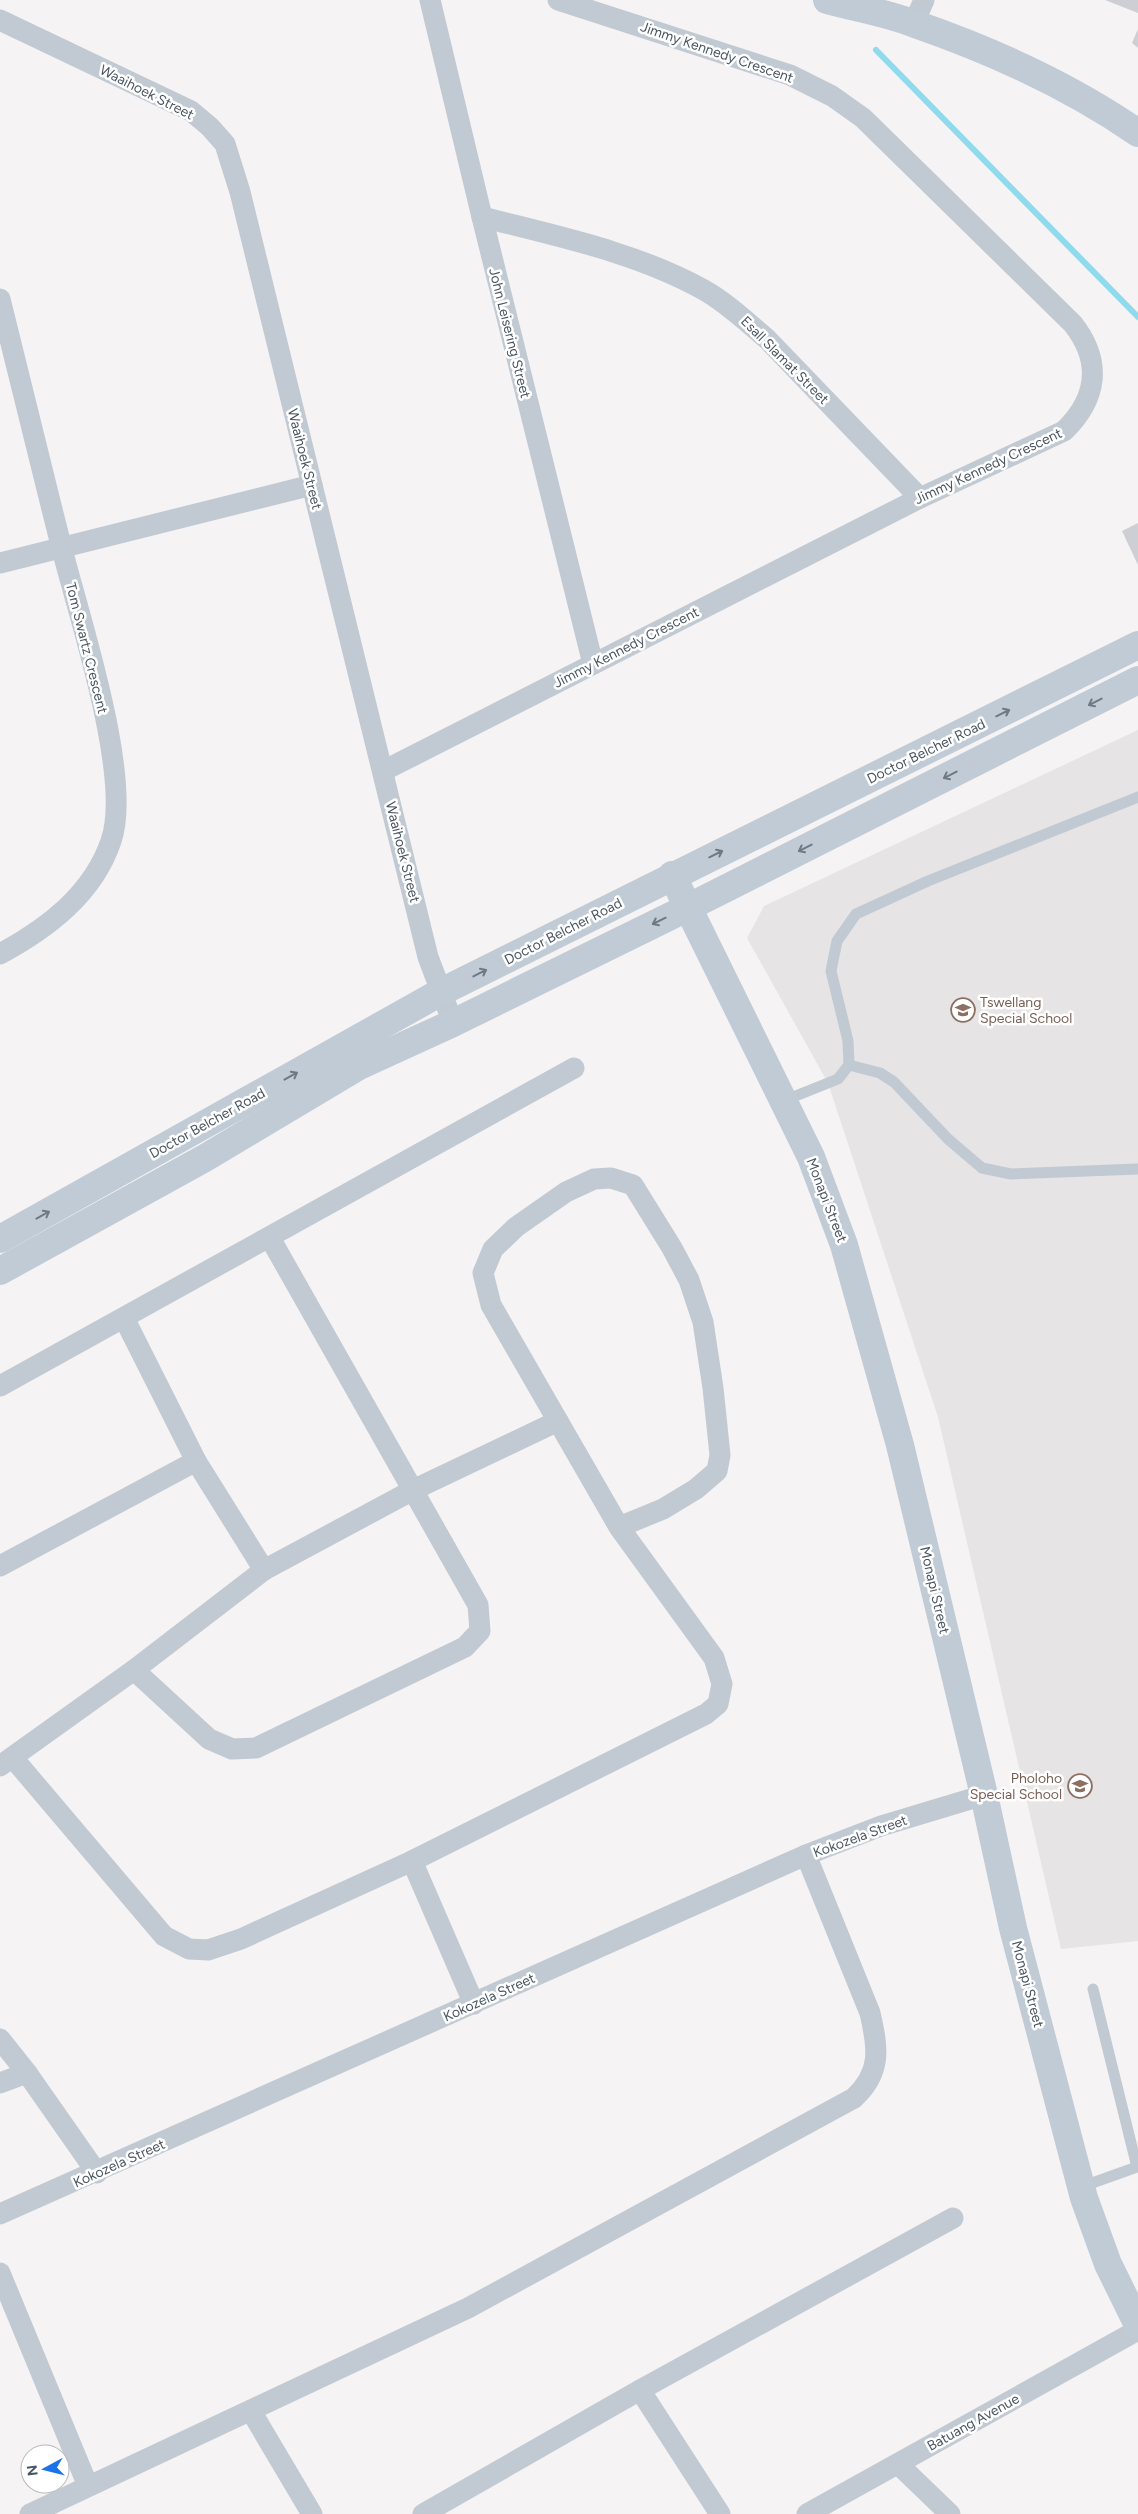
<svg xmlns="http://www.w3.org/2000/svg" width="1138" height="2514" viewBox="0 0 1138 2514" font-family="Figtree,sans-serif">
<style>
.education{fill:#e6e4e5}
.lines{fill:none;stroke-linecap:round;stroke-linejoin:round}
.stream{stroke:#90daee;stroke-width:6}
.building{fill:#cdcfd5}
.lane{stroke:#c1cad2;stroke-width:11}
.street{stroke:#c1cad2;stroke-width:21}
.secondary{stroke:#c1cbd6;stroke-width:28}
.oneway{stroke:#6e7984}
.labels{text-anchor:middle;stroke-width:5;stroke-linejoin:round;paint-order:stroke}
.street-label{font-size:14px;fill:#4a5661;stroke:#fff}
.education-label{font-size:14px;fill:#785e54;stroke:#fff;text-anchor:start}
</style>
<rect width="100%" height="100%" fill="#f5f3f3"/>
<!-- education -->
<path class="education" d="M1138,730V1941L1061,1949L938,1417L828,1083L747,938L764,906Z"/>
<g class="lines">
<!-- stream -->
<path class="stream" d="M876,50L1138,317"/>
</g>
<!-- building -->
<g class="building">
<path d="M1105,0H1138V13Z"/>
<path d="M1138,29V48L1132,43Z"/>
<path d="M1138,523V565L1122,531Z"/>
</g>
<g class="lines">
<!-- lane -->
<g class="lane">
<path d="M849,1065L880,1073L894,1082L948,1139L982,1168L1011,1174L1138,1169"/>
<path d="M783,1101L838,1079L849,1065L848,1041L831,971L837,941L856,914L928,881L1138,797"/>
<path d="M1081,2187L1137,2167L1093,1989"/>
</g>
<!-- street -->
<g class="street">
<path d="M430,0L482,217L593,664"/>
<path d="M0,20L191,111L210,127L225,144L240,192L428,957L453,1023"/>
<path d="M914,23L924,0"/>
<path d="M482,217C556,236 636,252 704,290C727,303 747,322 767,339L920,498"/>
<path d="M0,299C21,383 41,466 62,549C79,617 133,778 111,841C93,894 48,928 0,954"/>
<path d="M0,563L312,485"/>
<path d="M383,771L920,498L1064,431C1098,398 1102,361 1073,324L863,118L832,96L790,75L558,0"/>
<path d="M124,1318L196,1461L264,1570"/>
<path d="M0,1386L574,1068"/>
<path d="M0,1566L196,1461"/>
<path d="M134,1670L209,1739L232,1749L256,1748L465,1647L480,1631L478,1605L270,1238"/>
<path d="M13,1758L164,1936L189,1949L208,1950L241,1939L412,1861L706,1714L718,1704L722,1684L714,1658L619,1527L491,1305L483,1273L493,1249L516,1227L566,1192L594,1179L611,1178L633,1185L672,1248L689,1280L703,1322L713,1388L720,1455L717,1471L696,1489L663,1509L619,1527"/>
<path d="M0,1766L134,1670L264,1570L413,1490L558,1421"/>
<path d="M412,1861L474,2004"/>
<path d="M0,2039L27,2073L97,2173"/>
<path d="M0,2083L27,2073"/>
<path d="M0,2214L806,1855L881,1826L984,1795"/>
<path d="M0,2273L88,2486"/>
<path d="M640,2390L720,2514"/>
<path d="M251,2411L312,2514"/>
<path d="M898,2464L950,2514"/>
<path d="M30,2514L468,2308L854,2098C882,2072 878,2048 870,2013L806,1855"/>
<path d="M423,2514L640,2390L953,2218"/>
<path d="M807,2514L1138,2330"/>
</g>
<!-- secondary -->
<g class="secondary">
<path d="M827,0C856,8 887,13 915,24C993,51 1070,86 1138,133"/>
<path d="M672,875L811,1157L844,1245L900,1445L984,1795L1013,1928L1084,2198L1108,2264L1138,2325"/>
<path d="M0,1239L441,992L1138,645"/>
<path d="M0,1271L205,1158L359,1066L453,1023L689,907L1138,680"/>
</g>
</g>
<!-- one-way arrows -->
<defs><path id="oneway-shaft" d="M-6 0H5M1.5-3L5.5 0L1.5 3" fill="none" stroke-width="1.6" stroke-linecap="round" stroke-linejoin="round" transform="scale(1.25)"/></defs>
<g class="oneway">
<use href="#oneway-shaft" transform="translate(1095 702) rotate(153)"/>
<use href="#oneway-shaft" transform="translate(1003 713) rotate(-26)"/>
<use href="#oneway-shaft" transform="translate(950 775) rotate(153)"/>
<use href="#oneway-shaft" transform="translate(805 848) rotate(153)"/>
<use href="#oneway-shaft" transform="translate(716 854) rotate(-26)"/>
<use href="#oneway-shaft" transform="translate(659 921) rotate(154)"/>
<use href="#oneway-shaft" transform="translate(480 973) rotate(-27)"/>
<use href="#oneway-shaft" transform="translate(291 1076) rotate(-29)"/>
<use href="#oneway-shaft" transform="translate(43 1215) rotate(-29)"/>
</g>
<!-- icons -->
<defs>
<g id="school-ring" transform="scale(1.25)"><circle r="9.5" fill="#fff" stroke="#8d6e63" stroke-width="1.5"/><path d="M0-5L7-2L0 1L-7-2ZM-4 1L0 2.5L4 1V4Q0 6-4 4Z" fill="#8d6e63"/></g>
</defs>
<g fill-rule="evenodd">
<use href="#school-ring" x="963" y="1010"/>
<use href="#school-ring" x="1080" y="1786"/>
</g>
<g class="labels">
<!-- street labels -->
<g class="street-label">
<text transform="translate(717 52) rotate(19)" y="5">Jimmy Kennedy Crescent</text>
<text transform="translate(147 92) rotate(27)" y="5">Waaihoek Street</text>
<text transform="translate(510 333) rotate(76)" y="5">John Leisering Street</text>
<text transform="translate(785 360) rotate(45)" y="5">Esall Slamat Street</text>
<text transform="translate(305 459) rotate(76)" y="5">Waaihoek Street</text>
<text transform="translate(988 466) rotate(-25)" y="5">Jimmy Kennedy Crescent</text>
<text transform="translate(626 647) rotate(-27)" y="5">Jimmy Kennedy Crescent</text>
<text transform="translate(87 648) rotate(76)" y="5">Tom Swartz Crescent</text>
<text transform="translate(926 751) rotate(-26)" y="5">Doctor Belcher Road</text>
<text transform="translate(403 852) rotate(76)" y="5">Waaihoek Street</text>
<text transform="translate(563 931) rotate(-27)" y="5">Doctor Belcher Road</text>
<text transform="translate(207 1123) rotate(-29)" y="5">Doctor Belcher Road</text>
<text transform="translate(827 1200) rotate(69)" y="5">Monapi Street</text>
<text transform="translate(935 1590) rotate(77)" y="5">Monapi Street</text>
<text transform="translate(860 1836) rotate(-20)" y="5">Kokozela Street</text>
<text transform="translate(1028 1984) rotate(75)" y="5">Monapi Street</text>
<text transform="translate(489 1997) rotate(-24)" y="5">Kokozela Street</text>
<text transform="translate(119 2163) rotate(-24)" y="5">Kokozela Street</text>
<text transform="translate(973 2422) rotate(-29)" y="5">Batuang Avenue</text>
</g>
<!-- education labels -->
<g class="education-label">
<text x="980" y="1007">Tswellang<tspan x="980" dy="16">Special School</tspan></text>
<text x="1062" y="1783" text-anchor="end">Pholoho<tspan x="1062" dy="16">Special School</tspan></text>
</g>
</g>
<!-- north arrow -->
<g transform="translate(45 2469) rotate(263)"><circle r="24" fill="#ffffff" stroke="#b7bbc0"/>
<path d="M0-4L9 19L0 12L-9 19Z" fill="#1a73e8"/>
<text y="-8" font-size="14" font-weight="bold" text-anchor="middle" fill="#4a5661">N</text>
</g>
</svg>
